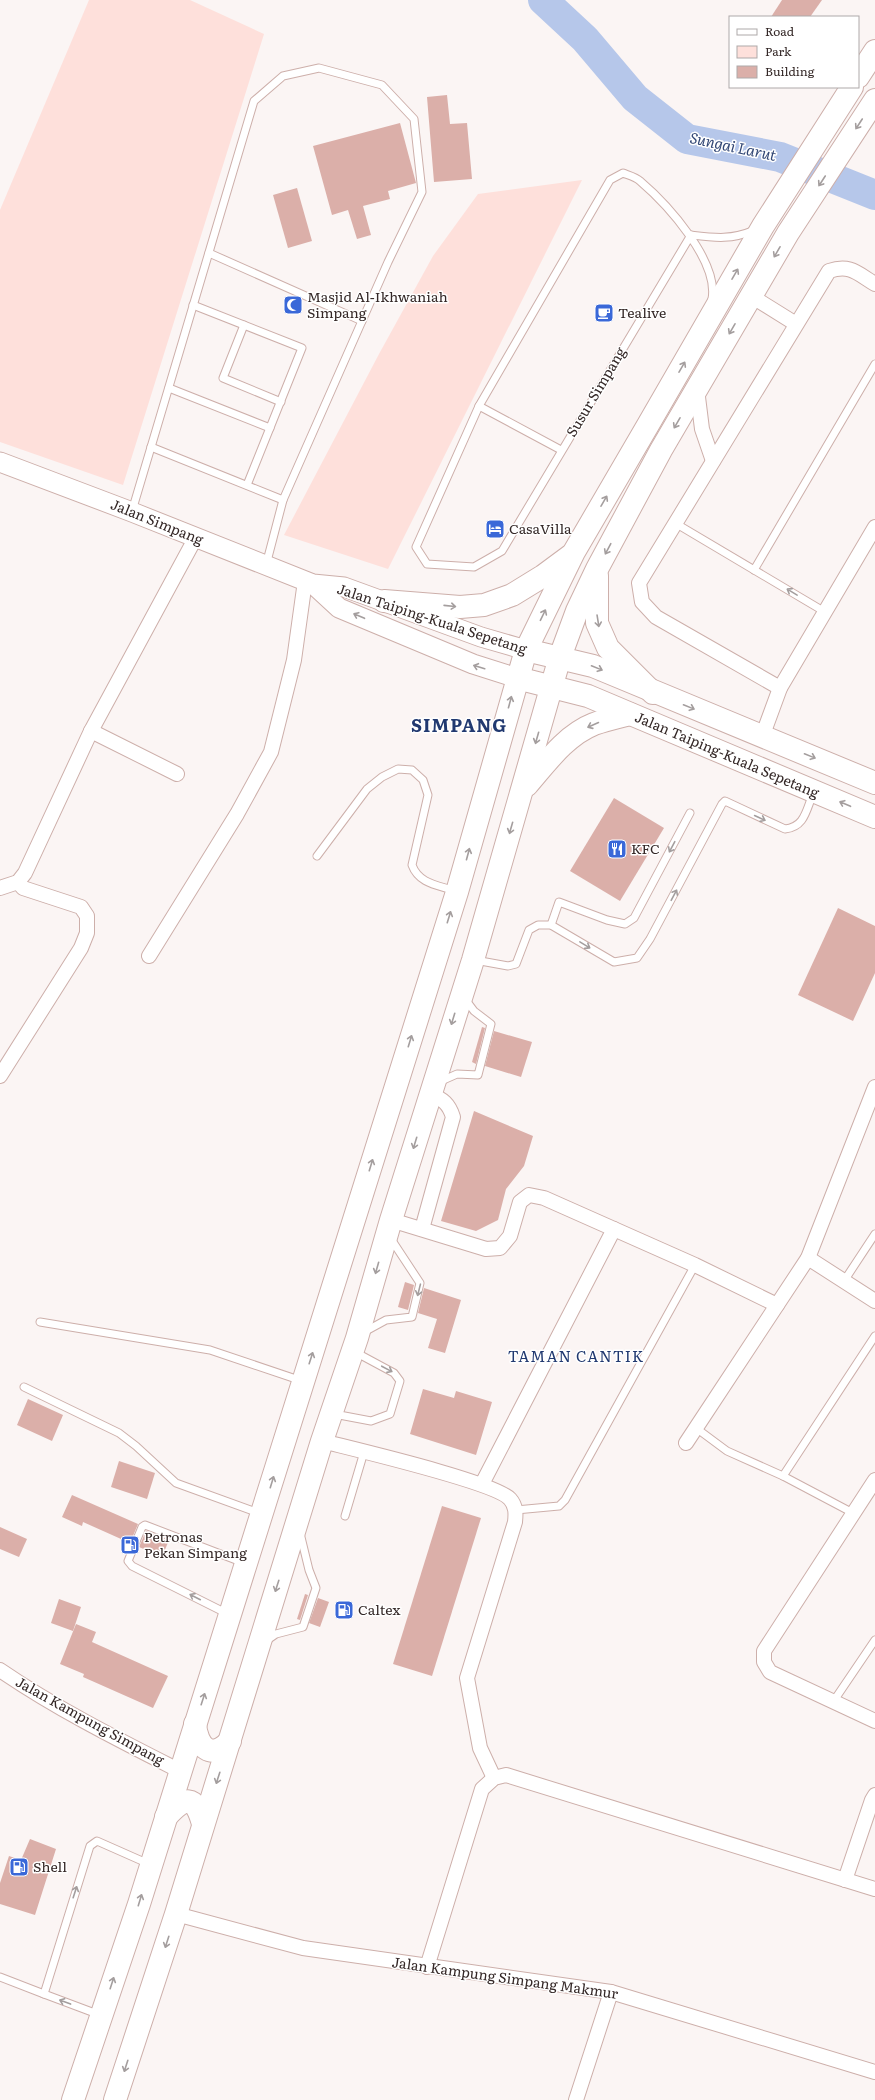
<svg xmlns="http://www.w3.org/2000/svg" width="875" height="2100" viewBox="0 0 875 2100" font-family="Literata,serif">
<style>
.green{fill:#fee0db}
.lines{fill:none;stroke-linecap:round;stroke-linejoin:round}
.river{stroke:#b6c7ea;stroke-width:30}
.building{fill:#dbafa9}
.lane-casing{stroke:#cdafaa;stroke-width:9}
.street-casing{stroke:#cdafaa;stroke-width:16}
.secondary-casing{stroke:#cdafaa;stroke-width:21}
.primary-casing{stroke:#cdafaa;stroke-width:24}
.highway-casing{stroke:#cdafaa;stroke-width:24}
.lane{stroke:#fff;stroke-width:7}
.street{stroke:#fff;stroke-width:14}
.secondary{stroke:#fff;stroke-width:19}
.primary{stroke:#fff;stroke-width:22}
.highway{stroke:#fff;stroke-width:22}
.oneway{stroke:#a49e9e}
.labels{text-anchor:middle;stroke-width:3;stroke-linejoin:round;paint-order:stroke}
.poi-label{font-size:14px;fill:#342827;stroke:#fff;text-anchor:start}
.street-label{font-size:14px;fill:#342827;stroke:#fff}
.water-label{font-size:15px;font-style:italic;fill:#324775;stroke:#fff}
.neighbourhood-label{font-size:15px;letter-spacing:1px;fill:#213970;stroke:#fff}
.district-label{font-size:18px;font-weight:bold;letter-spacing:1px;fill:#213970;stroke:#fff}
</style>
<rect width="100%" height="100%" fill="#fbf5f4"/>
<!-- green -->
<g class="green">
<path d="M89,0H190L264,34L123,485L0,442V210Z"/>
<path d="M582,180L388,569L284,535L379,354L433,256L478,194Z"/>
</g>
<g class="lines">
<!-- river -->
<path class="river" d="M543,0L585,39L635,98L687,139L780,157L875,195"/>
</g>
<!-- building -->
<g class="building">
<path d="M782,0H822L810,17H771Z"/>
<path d="M447,95L450,124L467,123L472,179L434,182L427,97Z"/>
<path d="M400,123L416,183L388,191L390,199L363,206L371,235L357,239L348,210L332,215L313,146Z"/>
<path d="M297,188L312,241L288,248L273,195Z"/>
<path d="M614,798L664,828L620,901L570,871Z"/>
<path d="M838,908L875,926V973L853,1021L798,995Z"/>
<path d="M482,1027L485,1028L476,1064L472,1062Z"/>
<path d="M494,1031L532,1042L521,1077L485,1066Z"/>
<path d="M474,1111L533,1136L524,1166L506,1189L498,1220L476,1231L441,1221Z"/>
<path d="M405,1282L414,1285L408,1310L398,1307Z"/>
<path d="M424,1288L461,1300L445,1353L428,1348L437,1319L418,1313Z"/>
<path d="M423,1389L454,1398L456,1391L492,1402L476,1455L410,1434Z"/>
<path d="M28,1399L63,1415L52,1441L17,1425Z"/>
<path d="M119,1461L155,1473L147,1499L111,1487Z"/>
<path d="M72,1495L138,1524L130,1543L83,1522L82,1526L62,1517Z"/>
<path d="M442,1506L481,1518L432,1676L393,1664Z"/>
<path d="M0,1527L27,1539L19,1557L0,1549Z"/>
<path d="M146,1531L169,1540L162,1557L139,1547Z"/>
<path d="M305,1594L308,1595L300,1620L297,1619Z"/>
<path d="M318,1598L329,1602L320,1627L309,1623Z"/>
<path d="M59,1599L81,1607L73,1631L51,1623Z"/>
<path d="M76,1624L96,1632L92,1642L168,1676L153,1708L83,1677L84,1674L60,1664Z"/>
<path d="M30,1839L56,1849L35,1915L0,1904V1883L9,1856L21,1860Z"/>
</g>
<g class="lines">
<!-- lane casing -->
<g class="lane-casing">
<g id="lane">
<path d="M691,235L502,551L474,567L427,564L416,547L479,406L610,180L623,173C628,175 636,177 640,181C667,204 719,261 712,299"/>
<path d="M691,235C716,238 731,240 755,230"/>
<path d="M209,253L362,321"/>
<path d="M193,305L302,348L247,485"/>
<path d="M244,325L223,378L281,402"/>
<path d="M169,388L270,428"/>
<path d="M479,406L561,450"/>
<path d="M151,447L283,500"/>
<path d="M132,511L254,101L283,76L319,68L382,85L414,119L422,192L388,262L283,500L266,565"/>
<path d="M675,523L825,612"/>
<path d="M754,570L875,364"/>
<path d="M317,856L367,789L382,777L398,769L412,770L423,780L428,795L412,865C419,884 438,885 455,891"/>
<path d="M551,925L559,902L607,920L625,924L634,918L690,813"/>
<path d="M475,960L508,966L516,964L529,930L538,925H551L614,962L637,958L650,939L722,804L725,801L785,829C805,827 806,810 813,794"/>
<path d="M439,1082L457,1074L478,1075L491,1024L474,1011L465,999"/>
<path d="M844,1281L875,1234"/>
<path d="M40,1322L210,1350L302,1381"/>
<path d="M364,1332L386,1320L412,1317L420,1283L391,1239"/>
<path d="M24,1387L119,1433L136,1446L176,1483L259,1513"/>
<path d="M334,1414L371,1421L390,1414L400,1381L394,1373L355,1352"/>
<path d="M696,1428L727,1451L783,1476L853,1513"/>
<path d="M783,1476L875,1336"/>
<path d="M516,1510L559,1506L565,1500L695,1265"/>
<path d="M345,1516L364,1452"/>
<path d="M228,1614L132,1566L128,1561L142,1527L145,1525L244,1563"/>
<path d="M266,1641L276,1634L303,1627L316,1588L309,1570L300,1533"/>
<path d="M833,1702L875,1640"/>
<path d="M0,1977L44,1994"/>
<path d="M100,2015L44,1994L90,1846L97,1841L149,1864"/>
</g>
</g>
<!-- street casing -->
<g class="street-casing">
<g id="street">
<path d="M751,296L796,324"/>
<path d="M697,389L702,429L713,461"/>
<path d="M780,688L656,617L642,602L639,583L829,271C850,264 857,273 875,284"/>
<path d="M91,731L177,774"/>
<path d="M762,737L780,688L875,527"/>
<path d="M0,888L18,882L25,873L91,731L196,537"/>
<path d="M149,956L237,814L271,752L294,660L305,581"/>
<path d="M0,1076L81,948L87,933V916L81,907L23,888L18,882"/>
<path d="M391,1220L486,1249L500,1248L510,1236L520,1202L529,1195L544,1198L695,1265L777,1305"/>
<path d="M422,1229L453,1117C449,1104 443,1099 430,1094"/>
<path d="M808,1258L875,1301"/>
<path d="M322,1441C353,1449 495,1482 510,1499C516,1506 516,1513 515,1522L467,1678L480,1748L494,1778"/>
<path d="M686,1443L808,1258L875,1087"/>
<path d="M875,1480L764,1651V1662L770,1672L875,1721"/>
<path d="M482,1484L614,1229"/>
<path d="M0,1670C57,1709 119,1740 180,1771"/>
<path d="M845,1880L872,1800L875,1795"/>
<path d="M176,1914L303,1948L611,1992L875,2072"/>
<path d="M427,1967L482,1789L494,1778L506,1775L875,1889"/>
<path d="M576,2100L611,1992"/>
</g>
</g>
<!-- secondary casing -->
<g class="secondary-casing">
<g id="secondary">
<path d="M0,462L132,512L313,584L344,587L481,637L526,650"/>
<path d="M313,584L339,608L473,664L517,678"/>
</g>
</g>
<!-- primary casing -->
<g class="primary-casing">
<g id="primary">
<path d="M526,650L593,666L875,783"/>
<path d="M517,678L588,696L875,817"/>
</g>
</g>
<!-- highway casing -->
<g class="highway-casing">
<g id="highway">
<path d="M858,77L875,51"/>
<path d="M597,576V623L608,648L653,693"/>
<path d="M384,601L460,607L484,605L512,595L543,576L570,556"/>
<path d="M527,785C546,763 566,735 594,724C605,720 618,717 630,714"/>
<path d="M195,1724C197,1747 211,1761 230,1741"/>
<path d="M166,1817C185,1796 195,1794 203,1824"/>
<path d="M73,2100L139,1904L457,892L526,650L574,552L648,425L763,226L852,87"/>
<path d="M115,2100L176,1914L322,1441L357,1338L391,1220L473,960L560,657L577,611L597,569L661,450L788,233L875,100"/>
</g>
</g>
<!-- lane -->
<use href="#lane" class="lane"/>
<!-- street -->
<use href="#street" class="street"/>
<!-- secondary -->
<use href="#secondary" class="secondary"/>
<!-- primary -->
<use href="#primary" class="primary"/>
<!-- highway -->
<use href="#highway" class="highway"/>
</g>
<!-- one-way arrows -->
<defs><path id="oneway-shaft" d="M-6 0H5M1.5-3L5.5 0L1.5 3" fill="none" stroke-width="1.6" stroke-linecap="round" stroke-linejoin="round"/></defs>
<g class="oneway">
<use href="#oneway-shaft" transform="translate(859 124) rotate(123)"/>
<use href="#oneway-shaft" transform="translate(822 181) rotate(123)"/>
<use href="#oneway-shaft" transform="translate(777 252) rotate(120)"/>
<use href="#oneway-shaft" transform="translate(735 274) rotate(-60)"/>
<use href="#oneway-shaft" transform="translate(732 329) rotate(120)"/>
<use href="#oneway-shaft" transform="translate(682 367) rotate(-60)"/>
<use href="#oneway-shaft" transform="translate(677 423) rotate(120)"/>
<use href="#oneway-shaft" transform="translate(604 501) rotate(-60)"/>
<use href="#oneway-shaft" transform="translate(608 549) rotate(118)"/>
<use href="#oneway-shaft" transform="translate(792 592) rotate(-149)"/>
<use href="#oneway-shaft" transform="translate(450 606) rotate(6)"/>
<use href="#oneway-shaft" transform="translate(543 615) rotate(-64)"/>
<use href="#oneway-shaft" transform="translate(359 616) rotate(-157)"/>
<use href="#oneway-shaft" transform="translate(598 621) rotate(81)"/>
<use href="#oneway-shaft" transform="translate(479 667) rotate(-163)"/>
<use href="#oneway-shaft" transform="translate(597 668) rotate(22)"/>
<use href="#oneway-shaft" transform="translate(510 702) rotate(-75)"/>
<use href="#oneway-shaft" transform="translate(689 707) rotate(22)"/>
<use href="#oneway-shaft" transform="translate(593 725) rotate(156)"/>
<use href="#oneway-shaft" transform="translate(537 738) rotate(106)"/>
<use href="#oneway-shaft" transform="translate(810 756) rotate(22)"/>
<use href="#oneway-shaft" transform="translate(845 804) rotate(-157)"/>
<use href="#oneway-shaft" transform="translate(760 818) rotate(25)"/>
<use href="#oneway-shaft" transform="translate(511 828) rotate(106)"/>
<use href="#oneway-shaft" transform="translate(672 847) rotate(118)"/>
<use href="#oneway-shaft" transform="translate(468 854) rotate(-75)"/>
<use href="#oneway-shaft" transform="translate(674 895) rotate(-62)"/>
<use href="#oneway-shaft" transform="translate(449 917) rotate(-73)"/>
<use href="#oneway-shaft" transform="translate(585 945) rotate(31)"/>
<use href="#oneway-shaft" transform="translate(453 1019) rotate(107)"/>
<use href="#oneway-shaft" transform="translate(410 1041) rotate(-73)"/>
<use href="#oneway-shaft" transform="translate(415 1143) rotate(107)"/>
<use href="#oneway-shaft" transform="translate(371 1165) rotate(-73)"/>
<use href="#oneway-shaft" transform="translate(377 1268) rotate(106)"/>
<use href="#oneway-shaft" transform="translate(419 1290) rotate(104)"/>
<use href="#oneway-shaft" transform="translate(311 1358) rotate(-72)"/>
<use href="#oneway-shaft" transform="translate(387 1369) rotate(28)"/>
<use href="#oneway-shaft" transform="translate(272 1482) rotate(-73)"/>
<use href="#oneway-shaft" transform="translate(277 1586) rotate(108)"/>
<use href="#oneway-shaft" transform="translate(195 1597) rotate(-153)"/>
<use href="#oneway-shaft" transform="translate(203 1699) rotate(-72)"/>
<use href="#oneway-shaft" transform="translate(218 1778) rotate(108)"/>
<use href="#oneway-shaft" transform="translate(75 1892) rotate(-72)"/>
<use href="#oneway-shaft" transform="translate(140 1900) rotate(-73)"/>
<use href="#oneway-shaft" transform="translate(167 1942) rotate(108)"/>
<use href="#oneway-shaft" transform="translate(112 1983) rotate(-72)"/>
<use href="#oneway-shaft" transform="translate(65 2002) rotate(-160)"/>
<use href="#oneway-shaft" transform="translate(126 2066) rotate(108)"/>
</g>
<!-- icons -->
<defs>
<g id="mosque-square" transform="scale(1)"><rect x="-9" y="-9" width="18" height="18" rx="4" fill="#3a68d8" stroke="#fff"/><path d="M3.5-4.9A6 6 0 1 0 3.5 4.9A5 5 0 1 1 3.5-4.9Z" fill="#fff"/></g>
<g id="cafe-square" transform="scale(1)"><rect x="-9" y="-9" width="18" height="18" rx="4" fill="#3a68d8" stroke="#fff"/><path d="M-5.5-4.5H6V0H3Q3 3.5 0 3.5H-2.5Q-5.5 3.5-5.5 0ZM3-3.2v2h1.7v-2ZM-6 4.5H4V6H-6Z" fill="#fff"/></g>
<g id="hotel-square" transform="scale(1)"><rect x="-9" y="-9" width="18" height="18" rx="4" fill="#3a68d8" stroke="#fff"/><path d="M-6-4.5h1.5V1H6V5H4.5V3h-9V5H-6ZM-4 0a1.8 1.8 0 1 1 3.6 0ZM.5 0V-2.5h3Q6-2.5 6 0Z" fill="#fff"/></g>
<g id="restaurant-square" transform="scale(1)"><rect x="-9" y="-9" width="18" height="18" rx="4" fill="#3a68d8" stroke="#fff"/><path d="M-5-6h1v4h1v-4h1v4h1v-4h1v5L-1.5 .5V6h-2V.5L-5-1ZM5-6V6H3V1.5H1.5Q1.5-4 5-6Z" fill="#fff"/></g>
<g id="fuel-square" transform="scale(1)"><rect x="-9" y="-9" width="18" height="18" rx="4" fill="#3a68d8" stroke="#fff"/><path d="M-5.5-6h7V0h2V4h1.3V-2.5L3-4.5l.8-.8L6-3V5H2.5V1h-1V6h-7ZM-4.2-4.7v3.2H.2V-4.7Z" fill="#fff"/></g>
</defs>
<g fill-rule="evenodd">
<use href="#mosque-square" x="293" y="305"/>
<use href="#cafe-square" x="604" y="313"/>
<use href="#hotel-square" x="495" y="529"/>
<use href="#restaurant-square" x="617" y="849"/>
<use href="#fuel-square" x="130" y="1545"/>
<use href="#fuel-square" x="344" y="1610"/>
<use href="#fuel-square" x="19" y="1867"/>
</g>
<g class="labels">
<!-- poi labels -->
<g class="poi-label">
<text x="307" y="302">Masjid Al-Ikhwaniah<tspan x="307" dy="16">Simpang</tspan></text>
<text x="618" y="318">Tealive</text>
<text x="509" y="534">CasaVilla</text>
<text x="631" y="854">KFC</text>
<text x="144" y="1542">Petronas<tspan x="144" dy="16">Pekan Simpang</tspan></text>
<text x="358" y="1615">Caltex</text>
<text x="33" y="1872">Shell</text>
</g>
<!-- street labels -->
<g class="street-label">
<text transform="translate(596 392) rotate(-59)" y="5">Susur Simpang</text>
<text transform="translate(157 522) rotate(22)" y="5">Jalan Simpang</text>
<text transform="translate(432 619) rotate(18)" y="5">Jalan Taiping-Kuala Sepetang</text>
<text transform="translate(727 755) rotate(23)" y="5">Jalan Taiping-Kuala Sepetang</text>
<text transform="translate(90 1721) rotate(29)" y="5">Jalan Kampung Simpang</text>
<text transform="translate(505 1978) rotate(8)" y="5">Jalan Kampung Simpang Makmur</text>
</g>
<!-- water labels -->
<g class="water-label">
<text transform="translate(733 147) rotate(12)" y="5">Sungai Larut</text>
</g>
<!-- neighbourhood labels -->
<g class="neighbourhood-label">
<text x="576" y="1362">TAMAN CANTIK</text>
</g>
<!-- district labels -->
<g class="district-label">
<text x="459" y="732">SIMPANG</text>
</g>
</g>
<!-- legend -->
<rect x="729" y="16" width="130" height="72" fill="#ffffff" stroke="#aea9a9"/>
<rect x="737" y="29" width="20" height="6" fill="#ffffff" stroke="#aea9a9"/>
<text x="765" y="36" font-size="12" fill="#342827">Road</text>
<rect x="737" y="46" width="20" height="12" fill="#fee0db" stroke="#aea9a9"/>
<text x="765" y="56" font-size="12" fill="#342827">Park</text>
<rect x="737" y="66" width="20" height="12" fill="#dbafa9" stroke="#aea9a9"/>
<text x="765" y="76" font-size="12" fill="#342827">Building</text>
</svg>
